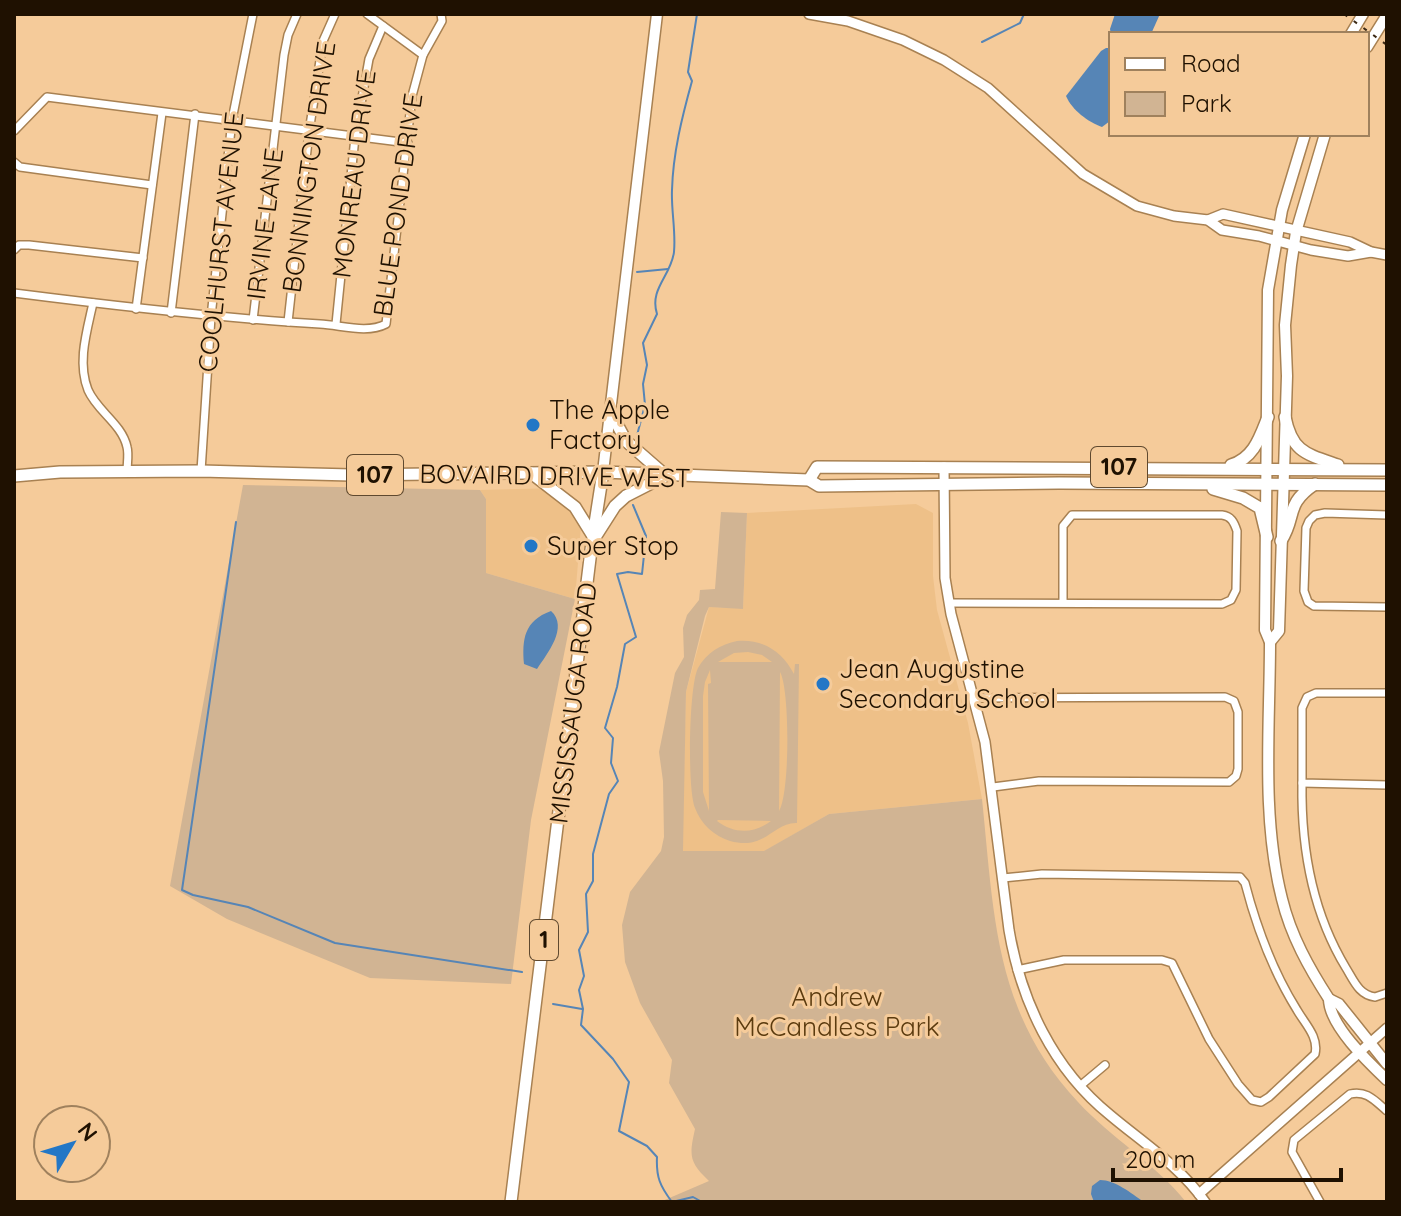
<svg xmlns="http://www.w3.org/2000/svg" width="1401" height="1216" viewBox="0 0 1401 1216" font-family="Quicksand,sans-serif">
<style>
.built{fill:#eec088}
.green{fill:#d1b493;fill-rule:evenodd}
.water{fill:#5685b6}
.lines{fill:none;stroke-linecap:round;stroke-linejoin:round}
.stream{stroke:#5685b6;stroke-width:2}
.minor-casing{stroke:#a88152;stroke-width:10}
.tertiary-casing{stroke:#a88152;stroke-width:12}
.secondary-casing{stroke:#a88152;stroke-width:13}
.primary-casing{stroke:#a88152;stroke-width:14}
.minor{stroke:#fff;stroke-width:7}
.tertiary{stroke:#fff;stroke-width:9}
.secondary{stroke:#fff;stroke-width:10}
.primary{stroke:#fff;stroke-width:11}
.rail{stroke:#3c2a16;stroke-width:2;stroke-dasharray:4 8;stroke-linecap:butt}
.poi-dot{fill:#2377c6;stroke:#f5cb9a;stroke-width:3}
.labels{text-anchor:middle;stroke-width:6;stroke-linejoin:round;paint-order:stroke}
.shield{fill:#f5cb9a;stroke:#5f492f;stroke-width:2}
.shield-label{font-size:24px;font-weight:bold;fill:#1f1101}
.street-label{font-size:26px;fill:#1f1101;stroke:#f5cb9a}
.poi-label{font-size:26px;fill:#1f1101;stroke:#f5cb9a;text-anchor:start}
.park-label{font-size:26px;fill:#5b3b0f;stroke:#f5cb9a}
</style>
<rect width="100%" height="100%" fill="#f5cb9a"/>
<!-- built -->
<g class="built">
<path d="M560,488L573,500L582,514L575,599L486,573V499L480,490Z"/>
<path d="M916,504L933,513V576L937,610L968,723L982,799L829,814L765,851H682L686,692L709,607L743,608L747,513Z"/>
</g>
<!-- green -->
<g class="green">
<path d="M243,485L480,490L486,499V573L575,599L531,820L511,984L370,978L227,919L170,886Z"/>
<path d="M721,512L747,513L743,609L709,607L705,616L686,692L683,851H764L829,814L982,799C994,913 994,1013 1078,1102C1111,1138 1156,1164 1186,1202H660L709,1181C689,1162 689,1156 695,1129L669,1083L672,1060L640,1003L625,962L622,925L630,892L661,851L664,837L663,781L659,752L675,673L684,657L683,628L687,615L699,600L700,590L715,589Z"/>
<path d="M737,641C763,639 782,651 794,674L795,664H799L797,823C773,822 766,851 730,841C714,836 701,824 695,808C687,789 689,685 698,668C706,653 721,644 737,641ZM748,652L762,655L772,662H718L734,653ZM710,670L711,683L708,684L709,811L703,792V696L705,682ZM780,672C790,689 790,794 779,811ZM717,821L718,820L771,821C754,834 734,834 717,821Z"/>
</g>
<!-- water -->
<g class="water">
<path d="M1115,14H1160L1151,34L1111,35L1110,29Z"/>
<path d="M1106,48H1111V113L1110,121L1102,127C1088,122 1072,110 1066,96L1101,51Z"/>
<path d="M551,611C569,627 547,654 537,669L524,664C522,639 524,621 551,611Z"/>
<path d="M1100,1180C1115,1180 1131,1193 1144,1202H1094L1091,1194L1092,1186Z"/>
</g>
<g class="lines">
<!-- stream -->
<g class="stream">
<path d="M982,42L1020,23L1024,14"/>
<path d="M637,272L668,269"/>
<path d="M636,439L645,405L643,384L647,365L643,343L657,314C649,289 671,276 674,252C676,231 671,210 672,190C673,153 682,117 692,81L688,72L697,14"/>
<path d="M633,505L646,536L642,574L628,572L617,574L636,637L625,644L617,687L605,728L613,738L611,763L618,781L609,794L593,854V881L586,894L588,932L579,950L584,976L579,990L583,1009L581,1025L613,1059L629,1082L619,1131L647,1146L657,1157C656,1177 660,1186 672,1202L693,1197L702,1202"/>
<path d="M236,522L182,890L193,895L248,907L335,943L522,972"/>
<path d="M553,1004L582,1009"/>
</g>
<!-- minor casing -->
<g class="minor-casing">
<g id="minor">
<path d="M367,14L423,55"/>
<path d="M14,131L47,97L408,143"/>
<path d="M14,162L20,167L152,185"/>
<path d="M14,250L19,245H29L143,258"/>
<path d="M14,293C116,306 217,318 320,324C341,325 367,334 386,324L412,96L423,55L442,21L441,14"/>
<path d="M93,303C87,331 77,362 88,390C97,411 122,424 127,447C129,454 127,464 127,472"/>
<path d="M136,309L162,113"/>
<path d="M171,313L195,114"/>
<path d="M253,320L284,55L288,35L297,14"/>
<path d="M288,322L309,132L323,41L335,14"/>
<path d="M336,324L355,137L369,59L383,26"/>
<path d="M201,471L211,317L232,120L253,14"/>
<path d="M1387,515L1325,513L1315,515L1309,521L1306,528L1304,591L1308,602L1314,606L1387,607"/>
<path d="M949,603L1222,604L1231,600L1236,590L1237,531C1234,522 1231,516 1222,515H1072L1063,526V603"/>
<path d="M1387,693H1316L1307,697L1302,708V783L1387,785"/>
<path d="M975,698L1225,697L1234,701L1238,712V769L1236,776L1229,782L1039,781L993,787"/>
<path d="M1302,783C1301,848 1312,912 1346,968C1354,981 1359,995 1375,997L1387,993"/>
<path d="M1003,878L1042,874L1240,877L1245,883C1257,929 1272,970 1297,1010C1305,1024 1319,1037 1315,1054L1269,1097L1261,1102L1252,1100L1238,1084L1209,1039L1172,963L1162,960H1064L1017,970"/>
<path d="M1080,1086L1105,1065"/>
<path d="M1320,1202L1292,1152L1294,1140L1350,1094C1367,1090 1375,1101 1387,1111"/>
</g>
</g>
<!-- tertiary casing -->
<g class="tertiary-casing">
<g id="tertiary">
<path d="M809,14L848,21L903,40L944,60L988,88L1083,174L1137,206L1174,216L1208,220L1222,230L1259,236L1311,250L1348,256L1371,252"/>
<path d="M1208,220L1223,214L1350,242L1371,252L1387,255"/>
<path d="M944,467L945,578L951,614L985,742L1009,930C1021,1001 1053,1069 1110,1115C1142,1142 1181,1167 1205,1202"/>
<path d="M1199,1194L1387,1028"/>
</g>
</g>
<!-- secondary casing -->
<g class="secondary-casing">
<g id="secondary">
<path d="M1351,34L1363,14"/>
<path d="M1367,47L1387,15"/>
<path d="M1305,134L1282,210L1268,290L1265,630L1270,642C1270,726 1261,817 1282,899C1291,936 1309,968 1329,999C1329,1025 1368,1062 1387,1080"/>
<path d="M603,472L657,14"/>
<path d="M1270,642L1279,631L1287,376L1285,325L1291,265L1296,232L1325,134"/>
<path d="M1329,999L1339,1004L1387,1064"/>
</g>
</g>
<!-- primary casing -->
<g class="primary-casing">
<g id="primary">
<path d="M610,411L626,441L665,475"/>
<path d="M1285,417C1292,452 1306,454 1338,465"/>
<path d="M1231,465C1254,458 1260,437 1268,417"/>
<path d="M531,473L575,507L593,536"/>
<path d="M14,476L60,472L201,471L351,475L603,472L809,480L819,486L1059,483L1387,485"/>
<path d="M809,480L817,467L1387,470"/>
<path d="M1213,489L1243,498L1260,508L1267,537"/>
<path d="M593,536L603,472"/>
<path d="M1281,541C1297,516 1284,505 1315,484"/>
<path d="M511,1202L592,542L615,506L626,496L665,476"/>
</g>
</g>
<!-- minor -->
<use href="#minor" class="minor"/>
<!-- tertiary -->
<use href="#tertiary" class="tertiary"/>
<!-- secondary -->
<use href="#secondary" class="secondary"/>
<!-- primary -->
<use href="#primary" class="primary"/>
<!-- rail -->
<path class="rail" d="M1344,14L1387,45"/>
</g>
<!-- markers -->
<g class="poi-dot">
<circle cx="533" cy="425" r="8"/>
<circle cx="531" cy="546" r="8"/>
<circle cx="823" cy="684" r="8"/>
</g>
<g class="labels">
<!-- shield labels -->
<g class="shield">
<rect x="1091" y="447" width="56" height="40" rx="6"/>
<rect x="347" y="455" width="56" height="40" rx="6"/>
<rect x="530" y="920" width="28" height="40" rx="6"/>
</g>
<g class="shield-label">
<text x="1119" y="475">107</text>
<text x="375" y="483">107</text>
<text x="544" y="948">1</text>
</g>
<!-- street labels -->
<g class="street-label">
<text transform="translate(309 167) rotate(-82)" y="9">BONNINGTON DRIVE</text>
<text transform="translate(354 174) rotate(-83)" y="9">MONREAU DRIVE</text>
<text transform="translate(398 205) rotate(-82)" y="9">BLUE POND DRIVE</text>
<text transform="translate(265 224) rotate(-83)" y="9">IRVINE LANE</text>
<text transform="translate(221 242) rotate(-84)" y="9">COOLHURST AVENUE</text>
<text transform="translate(555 476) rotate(1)" y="9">BOVAIRD DRIVE WEST</text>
<text transform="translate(573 703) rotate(-83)" y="9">MISSISSAUGA ROAD</text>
</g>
<!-- poi labels -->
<g class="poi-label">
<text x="549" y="419">The Apple<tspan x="549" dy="30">Factory</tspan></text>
<text x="547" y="555">Super Stop</text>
<text x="839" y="678">Jean Augustine<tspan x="839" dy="30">Secondary School</tspan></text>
</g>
<!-- park labels -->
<g class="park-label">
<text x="837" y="1006">Andrew<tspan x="837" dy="30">McCandless Park</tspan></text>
</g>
</g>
<!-- border -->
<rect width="1401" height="1216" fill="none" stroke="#1f1101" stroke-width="32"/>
<!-- legend -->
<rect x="1109" y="32" width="260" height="104" fill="#f5cb9a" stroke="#9f815d" stroke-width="2"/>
<rect x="1125" y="58" width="40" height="12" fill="#ffffff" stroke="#9f815d" stroke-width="2"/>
<text x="1181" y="72" font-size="24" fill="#1f1101">Road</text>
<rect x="1125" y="92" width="40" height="24" fill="#d1b493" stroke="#9f815d" stroke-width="2"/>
<text x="1181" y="112" font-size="24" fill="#1f1101">Park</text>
<!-- north arrow -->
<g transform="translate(72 1144) rotate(52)"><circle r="38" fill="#f5cb9a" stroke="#9f815d" stroke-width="2"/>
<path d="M0-6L14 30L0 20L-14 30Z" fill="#2377c6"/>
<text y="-12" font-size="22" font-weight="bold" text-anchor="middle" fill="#1f1101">N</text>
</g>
<!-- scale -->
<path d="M1113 1168v12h228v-12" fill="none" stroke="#1f1101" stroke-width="4"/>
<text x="1125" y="1168" font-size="24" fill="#1f1101" stroke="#f5cb9a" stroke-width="6" paint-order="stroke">200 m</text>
</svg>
